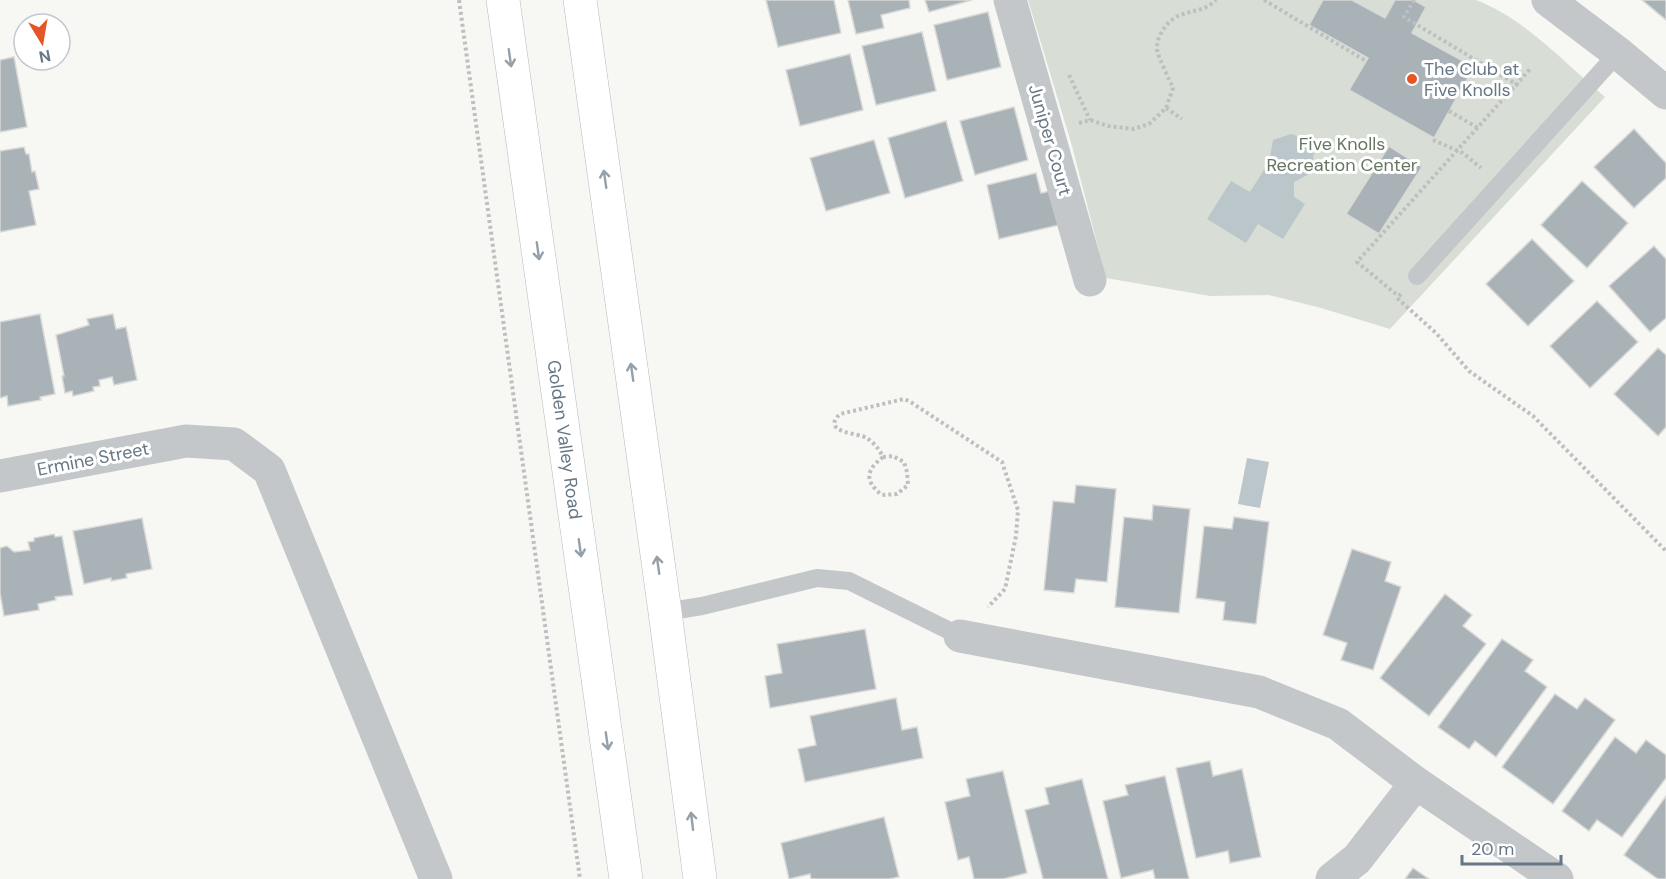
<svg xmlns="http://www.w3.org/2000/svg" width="1666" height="879" viewBox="0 0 1666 879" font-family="'DM Sans',sans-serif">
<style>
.green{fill:#d8ded5}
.water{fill:#bac6ca}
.building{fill:#a9b2b7;stroke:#d9d9d7;stroke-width:1.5}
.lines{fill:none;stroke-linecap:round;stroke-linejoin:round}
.secondary-casing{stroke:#b5babf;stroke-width:34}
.path{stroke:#bdbfc1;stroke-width:4;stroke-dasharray:3 3;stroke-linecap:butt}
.service{stroke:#c3c7ca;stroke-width:18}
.minor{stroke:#c3c7ca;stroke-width:33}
.secondary{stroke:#fff;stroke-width:33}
.oneway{stroke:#94a0aa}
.poi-dot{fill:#e45527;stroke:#fff;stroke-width:2}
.labels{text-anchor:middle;stroke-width:6;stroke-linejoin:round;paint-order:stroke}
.poi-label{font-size:18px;fill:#667785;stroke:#fff;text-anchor:start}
.street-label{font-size:18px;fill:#667785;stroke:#fff}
.park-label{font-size:18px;fill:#657761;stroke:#fff}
</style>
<rect width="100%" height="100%" fill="#f7f7f4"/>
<!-- green -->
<path class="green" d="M1028,0H1476C1526,19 1564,63 1605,97L1390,329L1321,308L1269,295L1210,296L1106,278L1072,146Z"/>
<!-- water -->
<g class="water">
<path d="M1291,134L1307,139L1314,152L1311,173L1294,182V197L1305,204L1283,239L1258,224L1246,243L1207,219L1231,181L1250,192L1269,162L1273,140Z"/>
<path d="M1247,458L1269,462L1260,508L1238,504Z"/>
</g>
<!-- building -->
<g class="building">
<path d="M766,0H834L841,33L778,47Z"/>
<path d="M848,0H909L910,8L881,15L884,28L856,34Z"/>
<path d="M925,0H972L929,12Z"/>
<path d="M1323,0H1352L1385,18L1395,0H1414L1426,7L1412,33L1474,67L1434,138L1349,90L1368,58L1309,25Z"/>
<path d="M1642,0H1666V20Z"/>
<path d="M988,12L1001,67L947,80L934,25Z"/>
<path d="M922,32L936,91L876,105L862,46Z"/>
<path d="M850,54L863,110L800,126L786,70Z"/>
<path d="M14,57L27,127L0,132V60Z"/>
<path d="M1014,107L1028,160L975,175L960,121Z"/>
<path d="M946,121L963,181L905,198L888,138Z"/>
<path d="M1634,129L1666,163V178L1634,208L1594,167Z"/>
<path d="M874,140L890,193L826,211L810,158Z"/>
<path d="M1389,146L1422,167L1379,234L1346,214Z"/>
<path d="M24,147L26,154H29L32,172L35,171L39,189L29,191L36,225L0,232V151Z"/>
<path d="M1036,173L1041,193L1050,191L1059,225L999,239L987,185Z"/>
<path d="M1582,181L1628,223L1587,268L1541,225Z"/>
<path d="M1532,239L1574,281L1528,326L1486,284Z"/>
<path d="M1654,246L1666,259V318L1650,332L1609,286Z"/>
<path d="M1597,301L1638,342L1590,388L1550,346Z"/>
<path d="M40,314L55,394L40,397L41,400L8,406L7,396L0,398V322Z"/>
<path d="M113,314L116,329L126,327L137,380L114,385L112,377L99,380L100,386L93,387L94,391L73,396L72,391L65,393L62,376H64L56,335L89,325L87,319Z"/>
<path d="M1658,348L1666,355V427L1658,436L1614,394Z"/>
<path d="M1076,485L1116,489L1107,582L1076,579L1074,593L1044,590L1053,501L1074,503Z"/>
<path d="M1153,505L1190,509L1179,613L1115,607L1124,517L1152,520Z"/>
<path d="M1234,517L1269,522L1256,624L1223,620L1225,602L1196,598L1204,526L1232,529Z"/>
<path d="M142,518L152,569L126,574L127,578L111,581V578L84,584L73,531Z"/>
<path d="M54,534L55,537L62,536L73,595L55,597L56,600L38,604L39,610L4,616L0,593V548L7,546L14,552L30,550L28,542L34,541V538Z"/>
<path d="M1352,549L1391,562L1385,581L1401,587L1373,670L1341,660L1347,643L1323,635Z"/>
<path d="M1445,594L1472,615L1463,626L1486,644L1429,716L1380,678Z"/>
<path d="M865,629L876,689L770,708L765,676L782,673L777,644Z"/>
<path d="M1502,639L1533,660L1525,671L1547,687L1496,757L1475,741L1469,749L1438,727Z"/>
<path d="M1555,694L1577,709L1585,698L1615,720L1553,804L1502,767Z"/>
<path d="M896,698L902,730L917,727L923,758L805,782L798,749L816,745L810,716Z"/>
<path d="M1615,737L1636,753L1646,740L1666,755V778L1622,837L1597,820L1589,831L1562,811Z"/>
<path d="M1210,761L1213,776L1242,769L1261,857L1230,863L1228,851L1196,858L1176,768Z"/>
<path d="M1003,771L1027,873L1003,879H974L969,857L958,860L945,802L970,796L966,779Z"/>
<path d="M1165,776L1189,879H1155L1153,870L1121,878L1103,801L1128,795L1125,785Z"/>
<path d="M1082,779L1108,879H1043L1025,810L1049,804L1045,788Z"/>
<path d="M1666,796V879H1658L1624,855Z"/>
<path d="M884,817L899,877L889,879H811L810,874L789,879L781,843Z"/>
<path d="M1413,868L1429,879H1405Z"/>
</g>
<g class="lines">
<!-- secondary casing -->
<g class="secondary-casing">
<g id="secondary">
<path id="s1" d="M503,0L626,879"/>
<path d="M580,0L665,612L700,879"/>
</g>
</g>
<!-- path -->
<g class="path">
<path d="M459,0L580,879"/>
<path d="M1264,0L1366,61"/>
<path d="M1414,0L1404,17L1521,87"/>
<path d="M1069,75L1090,120"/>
<path d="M1166,108L1182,119"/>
<path d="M1449,111L1478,128"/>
<path d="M1079,123L1090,120L1108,126L1133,129L1149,124L1166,108L1173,88C1170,81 1157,55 1157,49C1156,35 1170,17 1183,14C1196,10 1206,10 1216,0"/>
<path d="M1433,140L1463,153L1481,168"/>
<path d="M1396,294L1357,262L1531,68"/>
<path d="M1401,294L1397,298L1436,333L1469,371L1533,416L1666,551"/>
<path d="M883,457L893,456L904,462L907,472L908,485L897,494L882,495C864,481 866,470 883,457C879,449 874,443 867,438C859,433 820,433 840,414L904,399L909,401L1002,462L1018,510L1016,536L1005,589L988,607"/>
</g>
<!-- service -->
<g class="service">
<path d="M1417,276L1618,53"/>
<path d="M665,612L702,606L817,578L849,581L960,636"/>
</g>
<!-- minor -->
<g class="minor">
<path d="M1010,0L1090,280"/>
<path d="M1548,0L1618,53L1666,93"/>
<path d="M0,476L186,441L234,444L269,470L436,879"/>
<path d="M960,636L1259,692L1338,724L1416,783L1557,879"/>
<path d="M1332,879L1357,859L1416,783"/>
</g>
<!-- secondary -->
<use href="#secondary" class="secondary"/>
</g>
<!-- one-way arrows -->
<defs><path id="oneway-shaft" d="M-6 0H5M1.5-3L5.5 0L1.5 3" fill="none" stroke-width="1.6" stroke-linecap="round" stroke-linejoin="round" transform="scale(1.5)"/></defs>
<g class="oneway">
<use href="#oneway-shaft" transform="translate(510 58) rotate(82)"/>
<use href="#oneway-shaft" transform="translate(605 179) rotate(-98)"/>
<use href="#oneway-shaft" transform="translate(538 251) rotate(82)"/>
<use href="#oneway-shaft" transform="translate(632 372) rotate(-98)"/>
<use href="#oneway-shaft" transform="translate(580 548) rotate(82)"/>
<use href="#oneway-shaft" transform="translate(658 565) rotate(-98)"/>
<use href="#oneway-shaft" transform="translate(607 741) rotate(82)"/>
<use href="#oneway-shaft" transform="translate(692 821) rotate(-97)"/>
</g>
<!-- markers -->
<circle class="poi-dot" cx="1412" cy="79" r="6"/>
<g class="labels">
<!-- poi labels -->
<g class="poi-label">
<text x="1424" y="75">The Club at<tspan x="1424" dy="21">Five Knolls</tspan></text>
</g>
<!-- street labels -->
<g class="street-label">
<text transform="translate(1050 140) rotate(74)" y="6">Juniper Court</text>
<text dy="6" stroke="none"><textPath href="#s1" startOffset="444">Golden Valley Road</textPath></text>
<text transform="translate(93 459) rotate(-11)" y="6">Ermine Street</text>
</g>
<!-- park labels -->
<g class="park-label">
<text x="1342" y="150">Five Knolls<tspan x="1342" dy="21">Recreation Center</tspan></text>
</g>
</g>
<!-- north arrow -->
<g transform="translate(42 42) rotate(169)"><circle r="28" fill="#ffffff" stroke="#c2c9ce" stroke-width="1.5"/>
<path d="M0-4.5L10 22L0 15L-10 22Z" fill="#e45527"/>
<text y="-9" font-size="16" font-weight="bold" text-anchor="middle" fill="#667785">N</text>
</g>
<!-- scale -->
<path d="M1462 855v9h99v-9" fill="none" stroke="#667785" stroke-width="3"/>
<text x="1471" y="855" font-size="18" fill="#667785" stroke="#ffffff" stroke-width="4.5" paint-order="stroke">20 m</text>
</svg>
